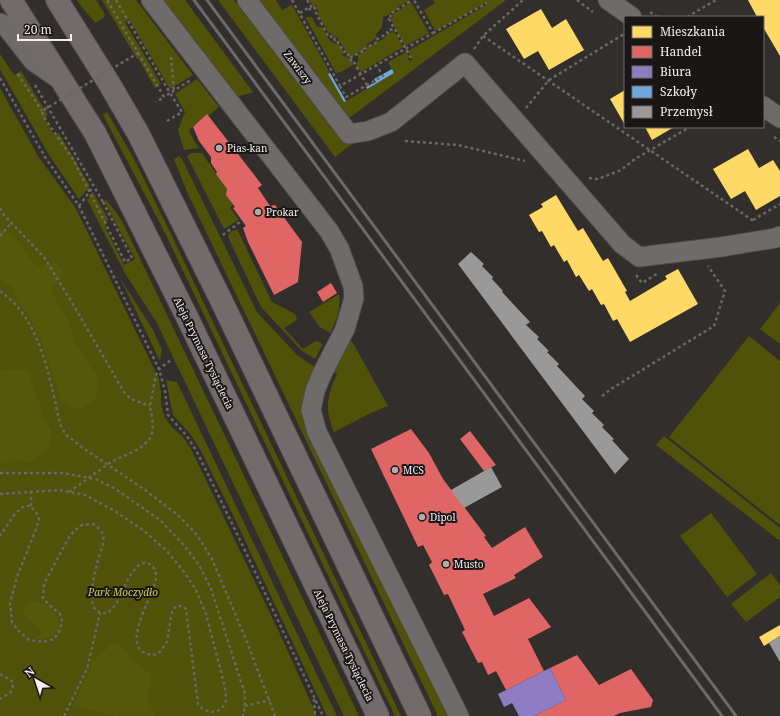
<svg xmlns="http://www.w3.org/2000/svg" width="780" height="716" viewBox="0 0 780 716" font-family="'Noto Serif',serif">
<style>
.green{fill:#4f5208}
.forest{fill:#55580a}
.homes{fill:#ffd966}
.shops{fill:#e06666}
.offices{fill:#8e7cc3}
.schools{fill:#6fa8dc}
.industry{fill:#999}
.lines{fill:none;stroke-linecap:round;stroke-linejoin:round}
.minor-casing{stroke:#4e4a49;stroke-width:21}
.major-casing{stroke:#4e4a49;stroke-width:24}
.path{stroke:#6a6867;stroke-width:2.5;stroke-dasharray:3 3;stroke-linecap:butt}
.minor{stroke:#6e6b6a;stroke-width:19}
.major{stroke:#736a6b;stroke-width:22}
.rail{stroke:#6c6a68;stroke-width:3}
.path-bridge{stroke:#6a6867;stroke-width:2.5;stroke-dasharray:3 3;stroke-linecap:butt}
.poi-dot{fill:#b1acab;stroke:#191615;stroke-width:1.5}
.labels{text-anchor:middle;stroke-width:4;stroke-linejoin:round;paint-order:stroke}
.street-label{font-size:10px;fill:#f5f0ef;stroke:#191615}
.poi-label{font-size:10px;fill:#f5f0ef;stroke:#191615;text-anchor:start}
.park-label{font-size:10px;font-style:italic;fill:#cad34b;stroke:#191615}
</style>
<rect width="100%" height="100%" fill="#322e2c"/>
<!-- green -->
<g class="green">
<path d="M77,0H96L105,14L104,17L96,23L84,10Z"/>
<path d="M102,0H136L193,75L170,89L129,19L125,22L161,84L155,88L138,58L137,59Z"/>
<path d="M163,0H185L253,92L236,97Z"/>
<path d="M218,0H234L341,140L360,138L335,157Z"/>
<path d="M258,0H276L282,10L292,5L330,73L328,74L344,102L394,73L388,62L406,52L409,57L408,59L411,61L412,58L408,51L488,4L486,3L435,31L424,10L435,3L433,0H506L348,119Z"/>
<path d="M309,0H410L397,7L398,9L386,16L383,17L382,27L376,34L377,38L367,44L368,46L362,49L363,50L350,58L337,37L335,38L330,33L329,34L317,13L319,12L316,7L317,5L313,6Z"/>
<path d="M411,2L429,33L405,46L391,20L393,17L392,15Z"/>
<path d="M307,17H312L317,27H322C327,35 329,44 339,44L343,51L342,55L349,58L353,65L341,72L336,73L306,18Z"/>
<path d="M393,31V33L395,32L403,47L361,72L356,64L358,61V55L367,50L366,48L385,38L384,37Z"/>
<path d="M0,54L14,75L21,71L48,115L44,118L54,135L59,133L90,186L79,199L49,155L0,69Z"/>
<path d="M197,79L219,107L208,116L207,115L189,130L193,139L199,148L184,150L178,130L185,112L175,94Z"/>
<path d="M0,88L38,156L75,207L83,223L159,379L161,392V404L165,418L172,427L183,437L191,449L280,634L317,716H0Z"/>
<path d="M107,112L134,159L169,230L401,716H395L165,233L103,115Z"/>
<path d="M192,153H202L227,189L226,194L233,205L230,208L239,220L224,229L187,156Z"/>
<path d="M179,156L182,159L257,312L298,356L315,367L309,380L306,392L449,716H438L187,192L174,159Z"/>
<path d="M93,192L108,219L105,227L124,265L135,259L104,201L106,200L116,212L123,223L359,716H344L164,338L157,323L126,275L87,200Z"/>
<path d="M237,229L272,302L295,314L297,320L284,328L303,349L316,341L323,344L315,359L301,350L261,307L228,237L229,233Z"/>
<path d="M120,278L153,330L162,350L160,361Z"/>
<path d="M339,294C341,310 337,319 330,333L320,327L309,312Z"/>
<path d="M780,303V344L760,329Z"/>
<path d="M749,336L780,361V525L669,437Z"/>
<path d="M349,341L353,343L388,406L371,413L334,432C324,408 327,397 337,374L333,372Z"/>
<path d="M166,380L177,382L289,617L337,716H327L235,519L200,449L191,435L173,415Z"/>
<path d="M664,436L780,528V541L656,445Z"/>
<path d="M711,513L757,574L727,597L680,536Z"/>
<path d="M771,573L780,585V597L746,622L731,604Z"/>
</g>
<!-- forest -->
<g class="forest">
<path d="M0,228L16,240L36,266L56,264L61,269L62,278L54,285L52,293L67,318L76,344L98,378V388L95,399L83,408L69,407L59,397L53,374L40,338L27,312L17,301L13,287L0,278Z"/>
<path d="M17,369L28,370L36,397L43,409L42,416L52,432L49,448L39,456L29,462L18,459L4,464L0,463V370L1,371Z"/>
<path d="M37,601C45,604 56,611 58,620C62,634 47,640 35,639L42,634C36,621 25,623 23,607Z"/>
<path d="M111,644H119L133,660L150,674L152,681C143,703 149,697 154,716H115L73,706L90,670L92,660L100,656Z"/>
</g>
<!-- homes -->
<g class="homes">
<path d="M748,0H780V56L763,27V17H757Z"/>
<path d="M541,9L552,28L566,19L584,50L549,70L538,51L524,59L506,29Z"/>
<path d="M625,90V125L610,99Z"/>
<path d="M645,127H674L652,140Z"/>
<path d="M748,149L759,168L773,160L780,171V196L756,210L745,191L731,199L713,169Z"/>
<path d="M556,195L578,231L583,228L603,261L608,258L627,291L625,292L630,301L667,279L665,276L678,269L698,304L630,342L617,319L613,321L604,304L601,305L592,289L589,291L579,275L576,277L567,260L564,262L554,245L551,247L542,231L539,232L529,215L543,207L541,204Z"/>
<path d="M780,625V636L764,646L759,637Z"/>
</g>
<!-- shops -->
<g class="shops">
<path d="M207,114L262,185L258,188L270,206L275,205L302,242L298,282L274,295L248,242L243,228L246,226L233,208L235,207L226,195L227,189L216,174L217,172L211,163V157L199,141L193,127Z"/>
<path d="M331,283L337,293L323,302L317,292Z"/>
<path d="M411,429L429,453L443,479L486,536L484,537L492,548L525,527L543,557L514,575L516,578L483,594L494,616L529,598L551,627L528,639L544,671L506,690L496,671L488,675L482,662L478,663L462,632L465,630L448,594L444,595L429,565L432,562L423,545L418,547L371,449Z"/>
<path d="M470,431L496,465L484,471L460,439Z"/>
<path d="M577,655L599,685L631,669L653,700L651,707L620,713L614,716H534L566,700L550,668Z"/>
</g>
<!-- offices -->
<path class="offices" d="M550,668L566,700L534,716H519L512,703L504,707L498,694Z"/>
<!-- schools -->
<g class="schools">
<path d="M392,69L394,73L367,89L366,87L376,82L374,79Z"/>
<path d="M330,73L346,101L344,102L328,74Z"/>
</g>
<!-- industry -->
<g class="industry">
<path d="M471,252L484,264L482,266L493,277L492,279L503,291L502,292L530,322L526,325L539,337L537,339L549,351L547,352L559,364L557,366L585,396L582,399L594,411L592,413L604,425L602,427L614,439L612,440L629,459L615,474L458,264Z"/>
<path d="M491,467L502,487L464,508L451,490Z"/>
<path d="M780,636V662L769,643Z"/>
</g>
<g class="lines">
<!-- minor casing -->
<g class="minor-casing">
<g id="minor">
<path d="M151,0L329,231L339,248L353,286L354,298L345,329L322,374L315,391L311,410L317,432L459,716"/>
<path d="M247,0L349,134L368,131L391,122L465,63L622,244L639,257L721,247L776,238L780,236"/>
<path d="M608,0L632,17"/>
<path d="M0,23L5,25L33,61L59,79"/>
<path d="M763,106L780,118"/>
</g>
</g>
<!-- major casing -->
<g class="major-casing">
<g id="major">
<path d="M11,0L95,133L187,317L378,716"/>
<path d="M57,0L110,85L139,135L222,302L420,716"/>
</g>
</g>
<!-- path -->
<g class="path">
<path d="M116,0L170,93L164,97"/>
<path d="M292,0L340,86L433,33L414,0"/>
<path d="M307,0L312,8"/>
<path d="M577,0L593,12"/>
<path d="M650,12L657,17"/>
<path d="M300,13L308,8V10L314,7L317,12L316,13L328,36L330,35L332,38L333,37L335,40L336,39L344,52L346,51L352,62L353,61L367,85"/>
<path d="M687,17L716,0"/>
<path d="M433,33L487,3"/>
<path d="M483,36L755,222"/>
<path d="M474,49L483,36L523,0"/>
<path d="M138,53L164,97L156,102"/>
<path d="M171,57L174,91"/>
<path d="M350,58L365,50L364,49L377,42L376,40L388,33L387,32L394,28"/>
<path d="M411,58L389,19H391L390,14L412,0"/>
<path d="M18,74L42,111"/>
<path d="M0,78L45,157L79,206L159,369L165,391L168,415L187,436L197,452L241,542L323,716"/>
<path d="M35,85L103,202"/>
<path d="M340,86L346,97L383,76L377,66"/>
<path d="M526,108L549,80L624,34"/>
<path d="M167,121L182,112L170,93L191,80"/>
<path d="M774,137L780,141"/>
<path d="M405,141L458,145L525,161"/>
<path d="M589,178L598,179L621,170L635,159L690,127"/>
<path d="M79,206L93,187"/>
<path d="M0,208L4,215L44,257L71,301L124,392L131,399L150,406"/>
<path d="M753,220L780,204"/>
<path d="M223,235L240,222"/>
<path d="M0,236L11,223"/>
<path d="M636,275L642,283L657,274"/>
<path d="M0,291C5,295 10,299 14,303C43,333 51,385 60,424L65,434L83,448L145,490L179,516L197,535L212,559L247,642L275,716"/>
<path d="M602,396L611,389L714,326L725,291L708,266"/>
<path d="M0,473H63L95,479L114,488L160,520L183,544L199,565L211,589L245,694V706L243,716"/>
<path d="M31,491V506"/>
<path d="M69,492L111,462L139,449L149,440L152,433L153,424L150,406L156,375L159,369L171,360"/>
<path d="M0,494L59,490L85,495L113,510L143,530L167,551L185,573L195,588L206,614L225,687C225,692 227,698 225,703C220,715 205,714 198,704L186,609L182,606H176L172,611L167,642L158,654C152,655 149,655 143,652C124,640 154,594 156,578C156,574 156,570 153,567C136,549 122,595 116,604C114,607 110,610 108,613H100L93,607C90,591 94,576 98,560C100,552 105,543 103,535C102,530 97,527 93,524L82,525L74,531L68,539L44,584L43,598L48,604L60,614L62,621L60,630L54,639L43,642L29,640L19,631L12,622L10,603L17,577L36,529L39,520L38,515L31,506H24L14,515L0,536"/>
<path d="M0,674L12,681L13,686L11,692L0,699"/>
<path d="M314,699L315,716"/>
<path d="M245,706L270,700"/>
<path d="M64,716L87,669L100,613"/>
</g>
<!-- minor -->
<use href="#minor" class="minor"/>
<!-- major -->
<use href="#major" class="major"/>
<!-- rail -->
<g class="rail">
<path d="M194,0L722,716"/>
<path d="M207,0L736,716"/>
</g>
<!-- path-bridge -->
<path class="path-bridge" d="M103,202L132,258L125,262L73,159L43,116L42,111L138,53L107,0"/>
</g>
<!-- markers -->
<g class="poi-dot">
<circle cx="219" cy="148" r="4"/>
<circle cx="258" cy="212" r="4"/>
<circle cx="395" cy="470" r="4"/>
<circle cx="422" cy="517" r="4"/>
<circle cx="446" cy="564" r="4"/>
</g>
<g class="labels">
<!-- street labels -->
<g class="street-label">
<text transform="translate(298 67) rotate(53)" y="4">Zawiszy</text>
<text transform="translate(204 353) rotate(64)" y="4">Aleja Prymasa Tysiąclecia</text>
<text transform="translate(344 645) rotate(64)" y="4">Aleja Prymasa Tysiąclecia</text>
</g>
<!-- poi labels -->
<g class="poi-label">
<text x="227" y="152">Pias-kan</text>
<text x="266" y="216">Prokar</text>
<text x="403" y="474">MCS</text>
<text x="430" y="521">Dipol</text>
<text x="454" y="568">Musto</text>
</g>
<!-- park labels -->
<g class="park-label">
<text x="123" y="596">Park Moczydło</text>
</g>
</g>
<!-- legend -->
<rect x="624" y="16" width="140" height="112" fill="#191615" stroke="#716d6c"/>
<rect x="632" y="26" width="20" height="12" fill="#ffd966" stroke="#716d6c"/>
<text x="660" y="36" font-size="12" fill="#f5f0ef">Mieszkania</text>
<rect x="632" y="46" width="20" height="12" fill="#e06666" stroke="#716d6c"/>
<text x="660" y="56" font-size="12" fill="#f5f0ef">Handel</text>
<rect x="632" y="66" width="20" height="12" fill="#8e7cc3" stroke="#716d6c"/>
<text x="660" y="76" font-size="12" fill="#f5f0ef">Biura</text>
<rect x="632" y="86" width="20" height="12" fill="#6fa8dc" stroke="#716d6c"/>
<text x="660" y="96" font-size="12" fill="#f5f0ef">Szkoły</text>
<rect x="632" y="106" width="20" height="12" fill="#999999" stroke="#716d6c"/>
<text x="660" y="116" font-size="12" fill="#f5f0ef">Przemysł</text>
<!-- north arrow -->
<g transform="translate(36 680) rotate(321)" stroke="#191615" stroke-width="3" paint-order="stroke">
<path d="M0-3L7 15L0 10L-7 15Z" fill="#f5f0ef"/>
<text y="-6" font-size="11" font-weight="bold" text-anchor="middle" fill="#f5f0ef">N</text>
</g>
<!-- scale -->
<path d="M18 34v6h53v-6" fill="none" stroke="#f5f0ef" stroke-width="2"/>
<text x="24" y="34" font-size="12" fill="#f5f0ef" stroke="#191615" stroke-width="3" paint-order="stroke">20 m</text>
</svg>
